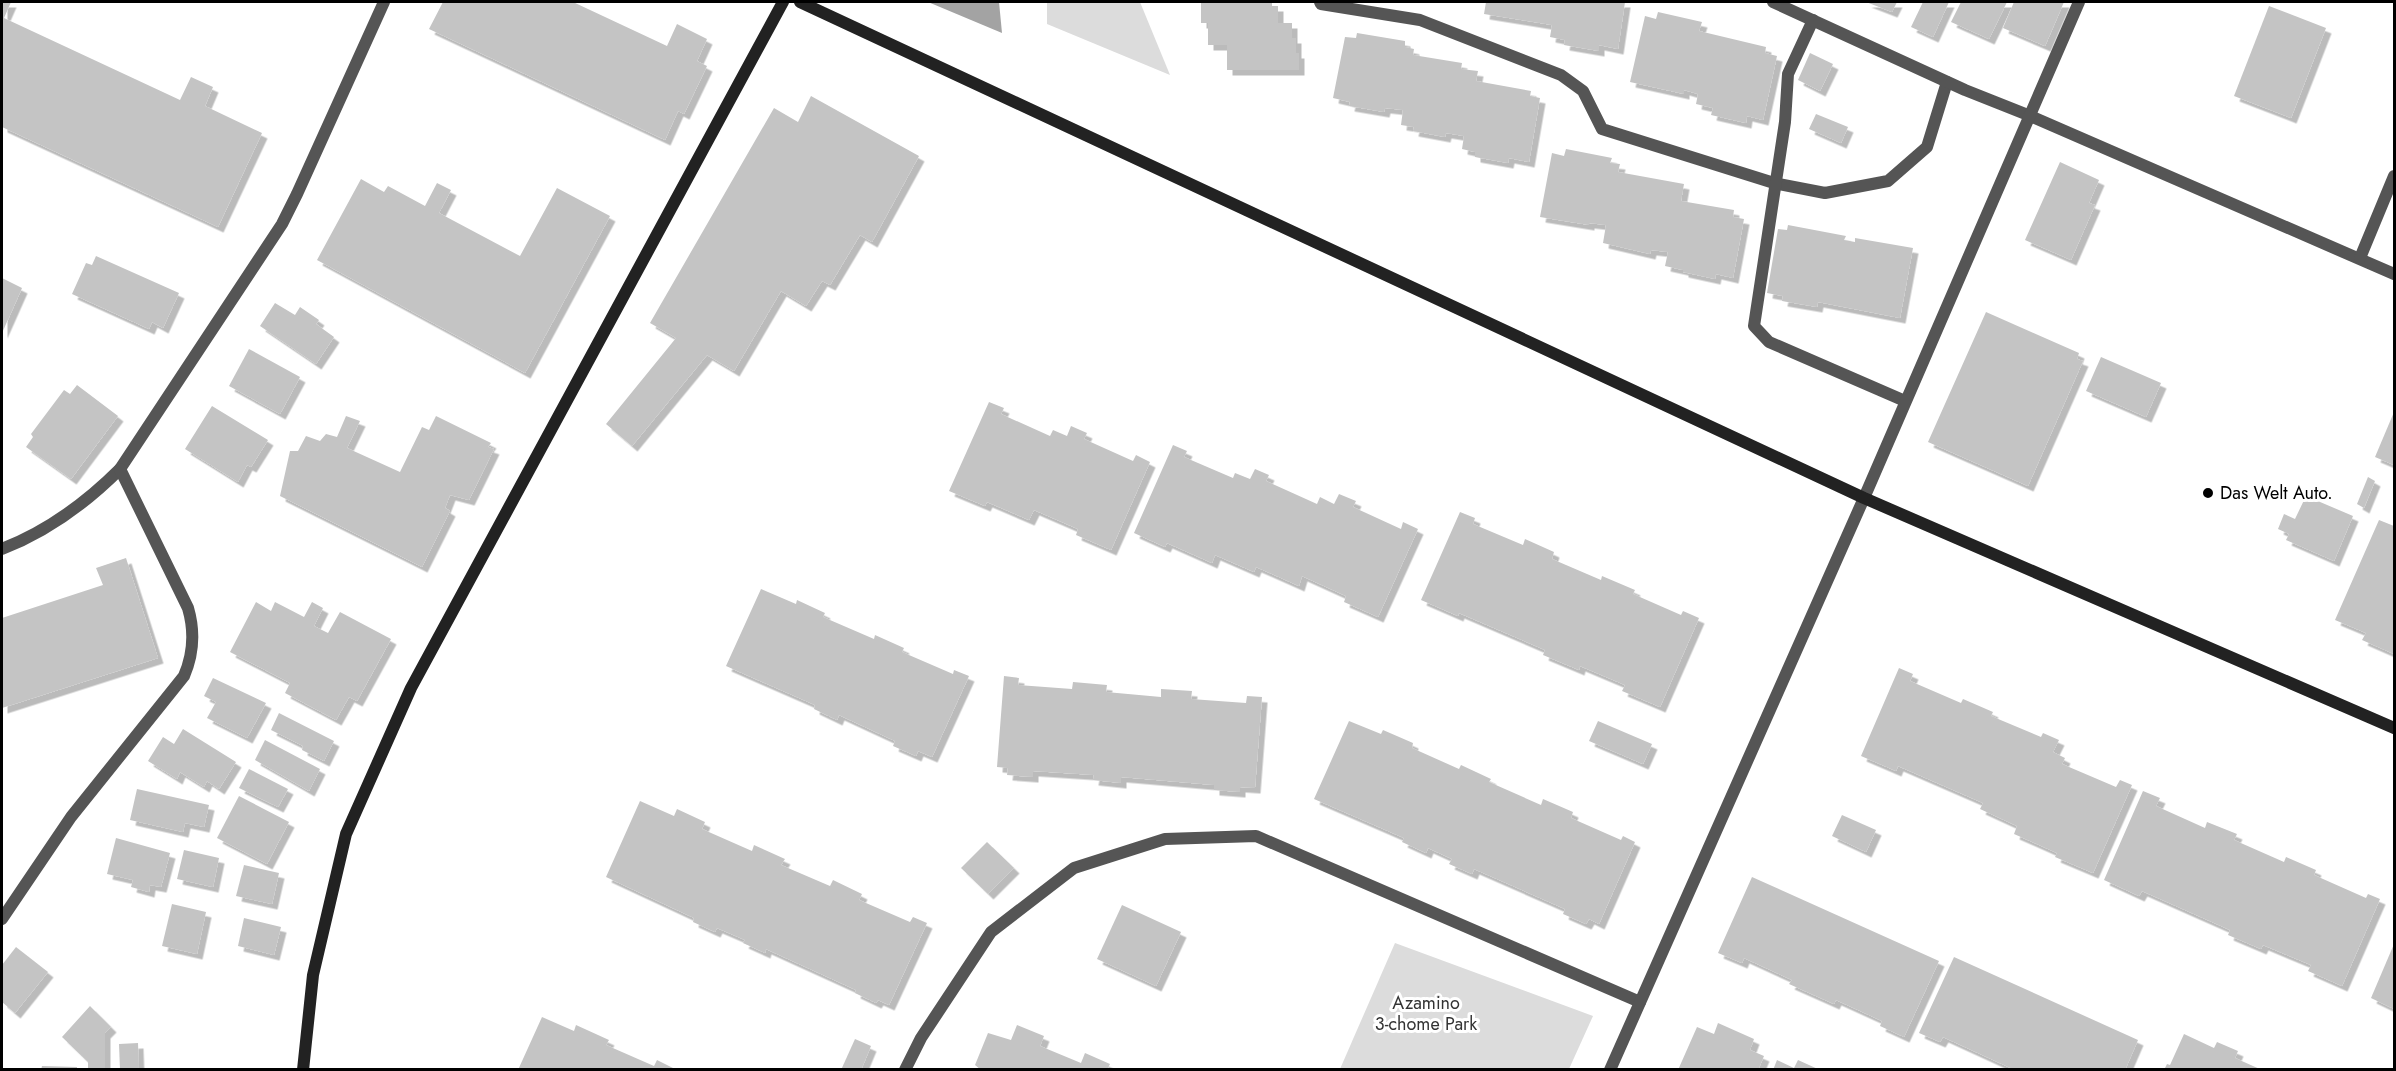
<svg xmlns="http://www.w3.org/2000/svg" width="2396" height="1071" viewBox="0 0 2396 1071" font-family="Jost,sans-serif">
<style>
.green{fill:#dcdcdc}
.water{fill:#a3a3a3}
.building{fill:#c4c4c4;filter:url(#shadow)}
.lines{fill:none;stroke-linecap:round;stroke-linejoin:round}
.lane{stroke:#555;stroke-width:12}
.street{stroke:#555;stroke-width:12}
.secondary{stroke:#222;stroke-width:12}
.poi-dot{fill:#000;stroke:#fff;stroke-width:2}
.labels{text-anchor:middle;stroke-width:6;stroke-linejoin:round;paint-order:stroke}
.poi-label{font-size:18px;fill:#000;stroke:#fff;text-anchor:start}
.park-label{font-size:18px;fill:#333;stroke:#fff}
</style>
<defs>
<filter id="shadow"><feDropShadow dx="5.5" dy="5.5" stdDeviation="0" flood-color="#0004"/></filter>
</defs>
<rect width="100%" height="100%" fill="#fff"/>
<!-- green -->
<g class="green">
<path d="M1047,2H1140L1170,75L1047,24Z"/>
<path d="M1395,943L1593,1016L1569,1069H1340Z"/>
</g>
<!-- water -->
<path class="water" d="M928,2H999L1002,33Z"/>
<!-- building -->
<g class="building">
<path d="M2,2H11L4,18L180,100L191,77L213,87L205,106L262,133L218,227L2,127Z"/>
<path d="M443,2H573L667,46L677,24L707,39L697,61L707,66L684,114L678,111L665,140L429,29Z"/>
<path d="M1201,2H1272V6H1278V23H1292V38H1296V53H1299V70H1227V45H1208V23H1201Z"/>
<path d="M1486,2H1625L1618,49L1599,45V51L1564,45L1565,40L1550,37L1552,25L1484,14Z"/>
<path d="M1866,2H1897L1892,12Z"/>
<path d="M1923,2H1949L1933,37L1911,27Z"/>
<path d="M1961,2H2007L1989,39L1951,22Z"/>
<path d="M2014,2H2064L2045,46L2003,28Z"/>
<path d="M2269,6L2326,28L2291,118L2234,96Z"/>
<path d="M1658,12L1702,22L1699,31L1766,47L1765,53L1777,56L1763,120L1747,116L1746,123L1711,115L1713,108L1696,104L1698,94L1684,90V94L1630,82L1645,16L1656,19Z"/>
<path d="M1357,33L1405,41V47L1414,49L1413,55L1462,63L1461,69L1478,71L1476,81L1531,91L1530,96L1540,98L1529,162L1509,158L1508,163L1475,157V152L1462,149L1464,136L1446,133L1445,137L1413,131L1414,127L1401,125L1403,110L1385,108L1384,112L1349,106L1350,102L1333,98L1345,37L1356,38Z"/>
<path d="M1810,53L1833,64L1820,91L1798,80Z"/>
<path d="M811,96L919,156L872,242L860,235L830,285L822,281L806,306L781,291L734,371L707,355L632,446L606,424L676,338L650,323L774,108L798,122Z"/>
<path d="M1816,114L1848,127L1841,143L1809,129Z"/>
<path d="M1566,149L1612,158L1610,163L1620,164L1618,172L1684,184L1681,201L1734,210L1733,217L1744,219L1733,278L1716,274L1715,279L1683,272V270L1665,266L1668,252L1651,250L1650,254L1603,243L1606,225L1589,223V225L1540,217L1552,153L1564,156Z"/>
<path d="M2060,162L2099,180L2089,203L2095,205L2071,260L2025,240Z"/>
<path d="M361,179L384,192L388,186L425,206L437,183L451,190L439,213L520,256L557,188L610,216L525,373L317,260Z"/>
<path d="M1788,225L1846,236L1844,240L1855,242V238L1913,248L1900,318L1818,302L1817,307L1782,301L1783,296L1767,293L1778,229L1787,230Z"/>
<path d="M96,256L179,293L163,328L152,322L149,329L72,294L86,263L92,265Z"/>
<path d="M2,278L22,288L2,333Z"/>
<path d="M275,303L295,315L300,307L319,320L316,324L334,337L316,364L260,326Z"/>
<path d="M1986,312L2079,353L2077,359L2083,361L2028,486L1928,442Z"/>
<path d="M249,349L300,377L280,414L229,386Z"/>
<path d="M2101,357L2161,383L2146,417L2086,391Z"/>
<path d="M77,385L118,416L71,479L26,447L33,437L31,434L64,390L70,394Z"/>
<path d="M989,402L1004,408L1001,414L1050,436L1053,430L1067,436L1071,426L1087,433L1084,439L1133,461L1136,455L1150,462L1111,550L1076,535L1078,529L1034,510L1029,520L987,502L985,506L949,491Z"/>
<path d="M212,406L268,440L251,467L247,465L238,482L185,449Z"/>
<path d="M2394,412V465L2375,457Z"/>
<path d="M346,416L360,421L347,448L400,472L422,427L429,430L436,416L491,443L488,447L494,449L469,500L450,495L445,508L450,511L422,567L280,496L290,451H298L306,436L320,441L326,434L337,437Z"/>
<path d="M1173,445L1187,451L1184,457L1233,478L1235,473L1250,479L1255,469L1269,475L1266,481L1317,504L1320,497L1334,504L1339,494L1356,501L1353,507L1401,529L1403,522L1418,529L1378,617L1344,602L1346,596L1302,576L1299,586L1256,567L1254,572L1215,555L1212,563L1167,543L1165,547L1134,533Z"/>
<path d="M2368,477L2375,481L2364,508L2357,504Z"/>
<path d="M2306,496L2353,516L2334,561L2286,540L2289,534L2278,529L2284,514L2295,519Z"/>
<path d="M1460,512L1475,518L1473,524L1523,545L1525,539L1554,552L1552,559L1601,580L1602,576L1635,590L1633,594L1681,615L1683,611L1699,618L1660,707L1622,691L1625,685L1580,666L1579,670L1543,655L1545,650L1459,613L1458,616L1421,600Z"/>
<path d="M2379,520L2394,526V654L2362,640L2366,633L2335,620Z"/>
<path d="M126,558L158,658L2,708V618L103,585L96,568Z"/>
<path d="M761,589L796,604L797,600L825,613L823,617L874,639L875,635L904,648L902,652L953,674L954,670L969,676L932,757L918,751L916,756L893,746L895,741L839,715L837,720L814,709L815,705L726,666Z"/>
<path d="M256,602L271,611L275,602L304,617L312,602L323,608L314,626L328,633L340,612L391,639L357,701L349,697L336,720L285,693L290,683L230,652Z"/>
<path d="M1899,668L1913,674L1910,681L1961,703L1963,699L1993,712L1991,716L2041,737L2043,733L2059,740L2053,752L2065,758L2062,764L2116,787L2120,780L2132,785L2093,873L2055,857L2057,853L2014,834L2017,826L1980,809L1983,803L1898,766L1896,771L1861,756Z"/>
<path d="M1004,676L1019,678L1018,685L1072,689L1073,682L1107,685L1106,692L1161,697V689L1192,691L1191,699L1246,703L1247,696L1262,697L1255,788L1240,787V792L1214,790V785L1121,777V783L1093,780L1094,775L1033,771V777L1007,775L1008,768L997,767Z"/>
<path d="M213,678L266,703L247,738L207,718L216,702L204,696Z"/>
<path d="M279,713L334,741L324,761L302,750L303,746L271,730Z"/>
<path d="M1349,721L1381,734L1383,730L1413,743L1412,748L1459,769L1461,765L1491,779L1489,782L1541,805L1543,799L1573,812L1571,818L1621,840L1623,836L1635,842L1599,924L1589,919L1586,924L1563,914L1565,909L1474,869L1472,874L1449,864L1452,859L1428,848L1426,853L1402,842L1404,838L1314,799Z"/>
<path d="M1598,721L1652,744L1643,764L1589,741Z"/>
<path d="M183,729L236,762L219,789L207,781L204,787L180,772L177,779L148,761L163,737L174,744Z"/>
<path d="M265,740L320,769L309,791L255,760Z"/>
<path d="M249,769L288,789L278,807L239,788Z"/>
<path d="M137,789L209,805L204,827L185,823L183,832L130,820Z"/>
<path d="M2143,791L2160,798L2156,806L2205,828L2207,822L2237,834L2234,840L2284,862L2286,857L2316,870L2314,875L2366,898L2368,894L2380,899L2342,986L2308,971L2311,965L2263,945L2261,949L2228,935L2230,930L2142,891L2139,896L2104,880Z"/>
<path d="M239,796L289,822L267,864L217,838Z"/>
<path d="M640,801L674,816L677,809L705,822L702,829L752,851L754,845L785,859L781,865L830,886L833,880L862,894L859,900L910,922L913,917L927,923L889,1005L878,1000L876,1003L855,993L856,990L766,949L765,953L743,943L745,940L717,928L715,932L693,922L694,918L606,877Z"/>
<path d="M1842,815L1876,830L1866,852L1832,836Z"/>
<path d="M116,838L170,853L161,887L150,885L149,892L131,887L133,880L107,874Z"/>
<path d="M987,842L1014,868L988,894L961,868Z"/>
<path d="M184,850L219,858L213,887L177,879Z"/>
<path d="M244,865L279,873L272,904L236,896Z"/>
<path d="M1752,877L1939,961L1904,1037L1880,1026L1882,1021L1836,1000L1834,1004L1789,984L1792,980L1744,958L1742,963L1718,953Z"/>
<path d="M172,904L206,912L197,954L162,946Z"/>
<path d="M1122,905L1181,932L1156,986L1097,959Z"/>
<path d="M244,918L281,927L274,955L238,946Z"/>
<path d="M2394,944V1009L2371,998Z"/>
<path d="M16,947L48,972L15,1013L2,1002V965Z"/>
<path d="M1954,957L2138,1040L2125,1070H2015L1943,1037L1940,1042L1919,1033Z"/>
<path d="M90,1006L111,1027L105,1033V1070H88V1062L62,1037Z"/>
<path d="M542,1017L574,1031L576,1025L609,1040L606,1045L654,1066L657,1060L677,1070H518Z"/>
<path d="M1718,1023L1754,1039L1750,1050L1764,1056L1758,1070H1678L1697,1027L1714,1034Z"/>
<path d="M1017,1025L1044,1036L1040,1046L1081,1063L1085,1053L1110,1064L1107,1070H981L975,1065L988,1033L1011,1040Z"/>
<path d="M2184,1034L2214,1048L2217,1042L2238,1051L2235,1058L2262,1070H2164L2167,1064L2170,1065Z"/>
<path d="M855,1039L871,1046L861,1070H841Z"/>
<path d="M138,1043L139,1070H120L119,1044Z"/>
<path d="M1777,1060L1794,1068L1798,1060L1820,1070H1773Z"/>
<path d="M42,1066L77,1067V1070H41Z"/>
</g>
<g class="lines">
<!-- lane -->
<g class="lane">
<path d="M1320,2L1321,4L1420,20L1561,75L1583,91L1602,129L1774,183L1825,193L1888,181L1927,147L1947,82"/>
<path d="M1813,20L1788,74L1785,122L1754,326L1769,342L1905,401"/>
</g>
<!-- street -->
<g class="street">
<path d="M1773,2L1965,90L2028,115L2394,274"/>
<path d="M2360,258L2394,176"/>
<path d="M2,549C48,531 85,504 120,469L282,224L297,194L384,2"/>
<path d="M2,919L71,817L184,676C194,653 195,632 188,608L120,469"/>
<path d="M905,1070L921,1038L991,932L1074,868L1165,839L1256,836L1640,1002"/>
<path d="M1610,1070L1864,498L2079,2"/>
</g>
<!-- secondary -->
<g class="secondary">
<path d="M800,2L1864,498L2394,728"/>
<path d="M303,1070L313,975L346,834L411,688L783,2"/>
</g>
</g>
<!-- markers -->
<circle class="poi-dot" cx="2208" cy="493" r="6"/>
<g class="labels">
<!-- poi labels -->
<g class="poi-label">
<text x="2220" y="499">Das Welt Auto.</text>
</g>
<!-- park labels -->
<g class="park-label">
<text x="1426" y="1009">Azamino<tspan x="1426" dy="21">3-chome Park</tspan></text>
</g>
</g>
<!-- border -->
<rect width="2396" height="1071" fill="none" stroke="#000000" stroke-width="6"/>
</svg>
